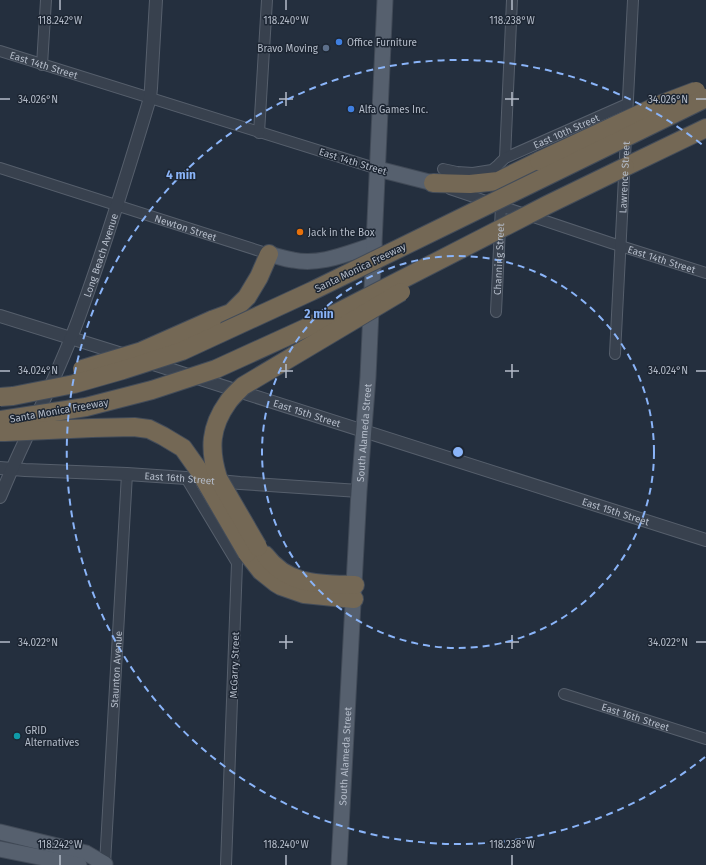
<svg xmlns="http://www.w3.org/2000/svg" width="706" height="865" viewBox="0 0 706 865" font-family="'Fira Sans',sans-serif">
<style>
.lines{fill:none;stroke-linecap:round;stroke-linejoin:round}
.minor-casing{stroke:#565f6c;stroke-width:12}
.tertiary-casing{stroke:#565f6c;stroke-width:14}
.primary-casing{stroke:#414a57;stroke-width:17}
.motorway-casing{stroke:#434c59;stroke-width:20}
.minor{stroke:#38414e;stroke-width:10}
.tertiary{stroke:#38414e;stroke-width:12}
.primary{stroke:#56606e;stroke-width:15}
.motorway{stroke:#746855;stroke-width:18}
.motorway-bridge-casing{stroke:#434c59;stroke-width:20;stroke-linecap:butt}
.motorway-bridge{stroke:#746855;stroke-width:18}
.ticks{fill:none;stroke:#b4bcc9;stroke-width:1.5}
.ring{fill:none;stroke:#8ab4f8;stroke-width:2;stroke-dasharray:7 5}
.shop-dot{fill:#3f7fe0;stroke:#1d2633;stroke-width:1.5}
.service-dot{fill:#5c6f8a;stroke:#1d2633;stroke-width:1.5}
.food-dot{fill:#e8710a;stroke:#1d2633;stroke-width:1.5}
.culture-dot{fill:#0f9aa8;stroke:#1d2633;stroke-width:1.5}
.labels{text-anchor:middle;stroke-width:3;stroke-linejoin:round;paint-order:stroke}
.poi-label{font-size:10px;fill:#b4bcc9;stroke:#1d2633;text-anchor:start}
.street-label{font-size:10px;fill:#b4bcc9;stroke:#1d2633}
.ticks-label{font-size:10px;text-anchor:middle;fill:#b4bcc9;stroke:#1d2633;stroke-width:3;stroke-linejoin:round;paint-order:stroke}
.centre{fill:#8ab4f8;stroke:#1d2633;stroke-width:2}
.ring-label{font-size:12px;text-anchor:middle;font-weight:bold;fill:#8ab4f8;stroke:#1d2633;stroke-width:3;stroke-linejoin:round;paint-order:stroke}
</style>
<rect width="100%" height="100%" fill="#242f3e"/>
<g class="lines">
<!-- minor casing -->
<g class="minor-casing">
<g id="minor">
<path id="s1" d="M0,51L378,169"/>
<path d="M42,65L46,0"/>
<path d="M259,133L267,0"/>
<path d="M505,158L512,0"/>
<path id="s2" d="M0,168L269,254"/>
<path id="s3" d="M443,169L457,172L473,173L492,170L498,165L505,158L627,104"/>
<path id="s4" d="M450,189L611,243L706,273"/>
<path id="s5" d="M496,312L501,206"/>
<path id="s6" d="M615,354L633,0"/>
<path d="M186,478L237,563L226,865"/>
<path id="s7" d="M564,694L706,739"/>
<path id="s8" d="M105,864L127,474"/>
</g>
</g>
<!-- tertiary casing -->
<g class="tertiary-casing">
<g id="tertiary">
<path d="M0,316L125,355"/>
<path id="s9" d="M147,362L706,540"/>
<path id="s10" d="M0,468L25,470L127,474L186,478L240,483L359,491"/>
<path id="s11" d="M0,497L12,469L17,458C40,408 65,358 83,306C108,237 129,168 150,98L151,88L156,0"/>
</g>
</g>
<!-- primary casing -->
<g class="primary-casing">
<g id="primary">
<path d="M378,169L433,183"/>
<path d="M269,254C277,256 285,259 293,260C320,266 348,253 374,245"/>
<path d="M0,832L86,853L105,864"/>
<path d="M0,849L79,865"/>
<path id="s12" d="M339,865L359,491L368,377L385,0"/>
</g>
</g>
<!-- motorway casing -->
<g class="motorway-casing">
<g id="motorway">
<path d="M625,167L706,128"/>
<path d="M433,183L470,184L498,181L539,161"/>
<path d="M212,320L231,313L247,297L259,277L269,254"/>
<path d="M247,553L261,571L276,583L281,586L304,594L354,599"/>
<path d="M265,555C288,586 320,584 355,585"/>
</g>
</g>
<!-- minor -->
<use href="#minor" class="minor"/>
<!-- tertiary -->
<use href="#tertiary" class="tertiary"/>
<!-- primary -->
<use href="#primary" class="primary"/>
<!-- motorway -->
<use href="#motorway" class="motorway"/>
<!-- motorway-bridge casing -->
<g class="motorway-bridge-casing">
<g id="motorway-bridge">
<path d="M539,161L659,105L696,91"/>
<path d="M82,369L142,351L212,320"/>
<path d="M0,397L13,396L74,384L123,370L182,351L312,291L706,98"/>
<path d="M0,420L21,417L86,407L152,390L216,369L319,322L547,205L625,167"/>
<path d="M0,432H5L92,428L134,427L149,429L163,436L183,448L200,472L247,553"/>
<path d="M258,547L218,478C209,449 210,427 228,402C232,396 238,391 243,386L401,292"/>
</g>
</g>
<!-- motorway-bridge -->
<use href="#motorway-bridge" class="motorway-bridge"/>
</g>
<!-- ticks -->
<path class="ticks" d="M60,0V10M286,0V10M512,0V10M286,92V106M512,92V106M0,99H10M279,99H293M505,99H519M696,99H706M286,364V378M512,364V378M0,371H10M279,371H293M505,371H519M696,371H706M286,635V649M512,635V649M0,642H10M279,642H293M505,642H519M696,642H706M60,855V865M286,855V865M512,855V865"/>
<!-- distance rings -->
<g class="ring">
<circle cx="458" cy="452" r="196"/>
<path d="M705 757A392 392 0 1 1 705 147"/>
</g>
<!-- markers -->
<g class="shop-dot">
<circle cx="339" cy="42" r="4"/>
<circle cx="351" cy="109" r="4"/>
</g>
<circle class="service-dot" cx="326" cy="48" r="4"/>
<circle class="food-dot" cx="300" cy="232" r="4"/>
<circle class="culture-dot" cx="17" cy="736" r="4"/>
<g class="labels">
<!-- poi labels -->
<g class="poi-label">
<text x="347" y="46">Office Furniture</text>
<text x="318" y="52" text-anchor="end">Bravo Moving</text>
<text x="359" y="113">Alfa Games Inc.</text>
<text x="308" y="236">Jack in the Box</text>
<text x="25" y="734">GRID<tspan x="25" dy="12">Alternatives</tspan></text>
</g>
<!-- street labels -->
<g class="street-label">
<text dy="4" stroke="none"><textPath href="#s1" startOffset="46">East 14th Street</textPath></text>
<text dy="4" stroke="none"><textPath href="#s3" startOffset="134">East 10th Street</textPath></text>
<text transform="translate(353 161) rotate(17)" y="4">East 14th Street</text>
<text dy="4" stroke="none"><textPath href="#s6" startOffset="177">Lawrence Street</textPath></text>
<text dy="4" stroke="none"><textPath href="#s2" startOffset="195">Newton Street</textPath></text>
<text dy="4" stroke="none"><textPath href="#s11" startOffset="262">Long Beach Avenue</textPath></text>
<text dy="4" stroke="none"><textPath href="#s5" startOffset="53">Channing Street</textPath></text>
<text dy="4" stroke="none"><textPath href="#s4" startOffset="223">East 14th Street</textPath></text>
<text transform="translate(360 267) rotate(-26)" y="4">Santa Monica Freeway</text>
<text transform="translate(59 410) rotate(-10)" y="4">Santa Monica Freeway</text>
<text dy="4" stroke="none"><textPath href="#s9" startOffset="168">East 15th Street</textPath></text>
<text dy="4" stroke="none"><textPath href="#s12" startOffset="433">South Alameda Street</textPath></text>
<text dy="4" stroke="none"><textPath href="#s10" startOffset="180">East 16th Street</textPath></text>
<text dy="4" stroke="none"><textPath href="#s9" startOffset="492">East 15th Street</textPath></text>
<text transform="translate(234 665) rotate(-88)" y="4">McGarry Street</text>
<text dy="4" stroke="none"><textPath href="#s8" startOffset="195">Staunton Avenue</textPath></text>
<text dy="4" stroke="none"><textPath href="#s7" startOffset="75">East 16th Street</textPath></text>
<text dy="4" stroke="none"><textPath href="#s12" startOffset="109">South Alameda Street</textPath></text>
</g>
</g>
<g class="ticks-label">
<text x="60" y="24">118.242°W</text>
<text x="286" y="24">118.240°W</text>
<text x="512" y="24">118.238°W</text>
<text x="38" y="103">34.026°N</text>
<text x="668" y="103">34.026°N</text>
<text x="38" y="374">34.024°N</text>
<text x="668" y="374">34.024°N</text>
<text x="38" y="646">34.022°N</text>
<text x="668" y="646">34.022°N</text>
<text x="60" y="848">118.242°W</text>
<text x="286" y="848">118.240°W</text>
<text x="512" y="848">118.238°W</text>
</g>
<circle cx="458" cy="452" r="6" class="centre"/>
<g class="ring-label">
<text x="181" y="179">4 min</text>
<text x="319" y="318">2 min</text>
</g>
</svg>
